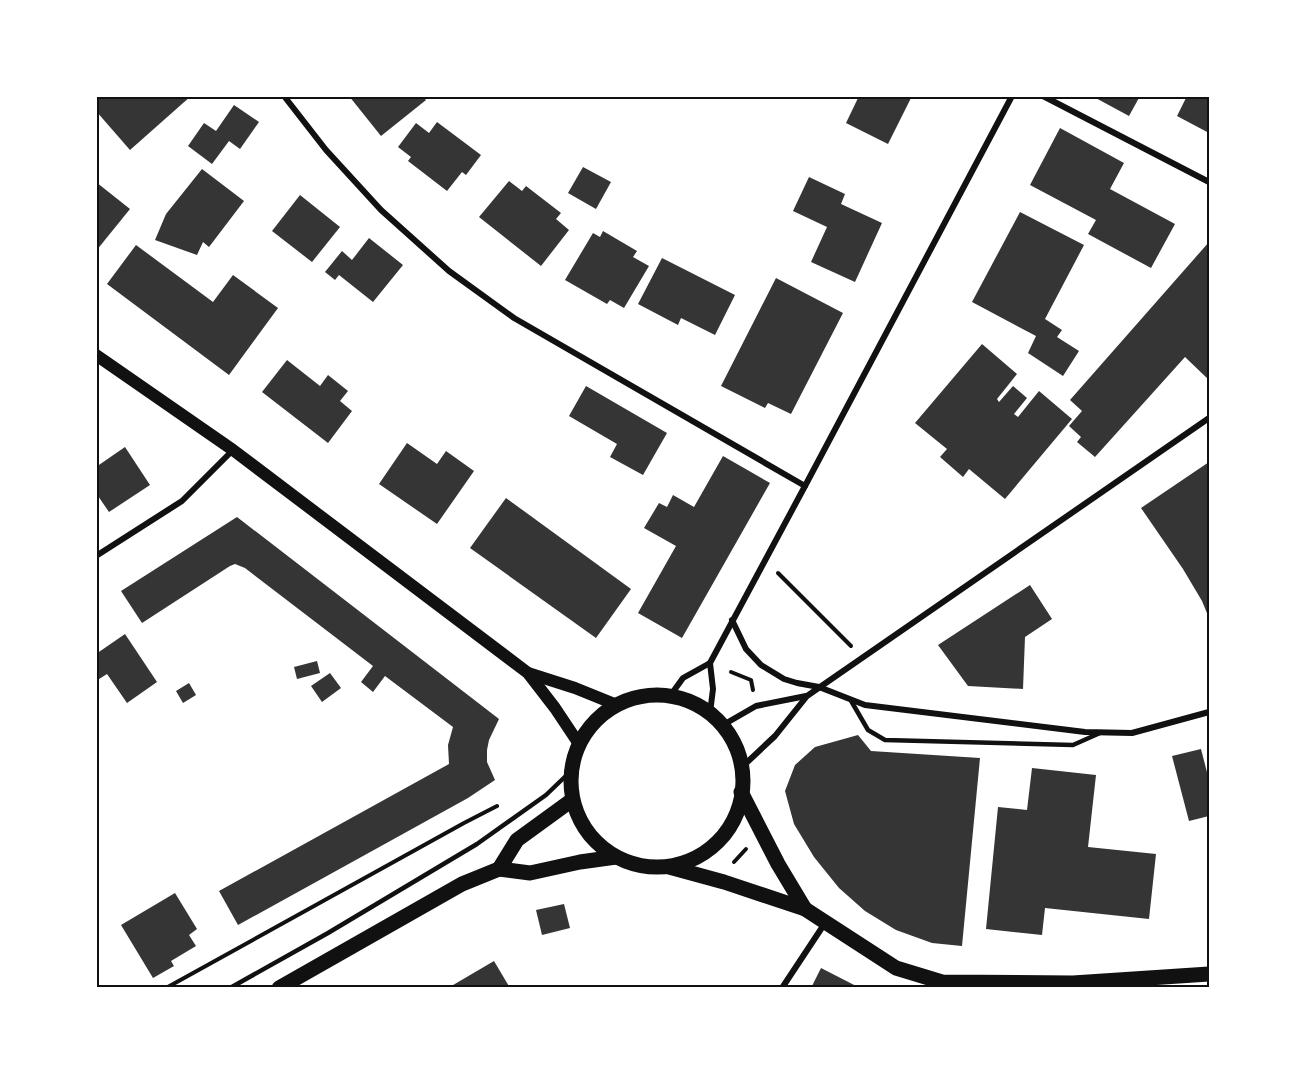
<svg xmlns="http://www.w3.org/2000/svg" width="1305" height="1084" viewBox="0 0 1305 1084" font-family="Figtree,sans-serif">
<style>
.building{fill:#353535}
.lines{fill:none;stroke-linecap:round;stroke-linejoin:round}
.path{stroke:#111;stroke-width:4}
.service{stroke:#111;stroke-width:4.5}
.minor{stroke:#111;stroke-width:6}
.secondary{stroke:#111;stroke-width:12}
.primary{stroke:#111;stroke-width:15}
.neatline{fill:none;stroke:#111;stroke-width:2}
</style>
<rect width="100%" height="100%" fill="#fff"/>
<!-- building -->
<g class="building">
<path d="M96,96H191L130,150L96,111Z"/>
<path d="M349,96H423L426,100L381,136Z"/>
<path d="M859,96H912L888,144L846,123Z"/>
<path d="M1092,96H1140L1129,116Z"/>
<path d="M1187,96H1209V133L1177,116Z"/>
<path d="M234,105L259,122L240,149L229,141L212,164L188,146L204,123L216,131Z"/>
<path d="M437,122L481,155L466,175L462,172L447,191L408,161L411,157L398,147L416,123L429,133Z"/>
<path d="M1060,128L1124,163L1110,189L1175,224L1151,268L1088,234L1096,220L1030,185Z"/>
<path d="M583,167L611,182L596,209L568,193Z"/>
<path d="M202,169L244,201L209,247L203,242L197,255L155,240L166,214Z"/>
<path d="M809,177L845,194L841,204L882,223L855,282L811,262L827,227L793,211Z"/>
<path d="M509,181L522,191L526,186L561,213L556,219L569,230L541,266L479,217Z"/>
<path d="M96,182L130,209L96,251Z"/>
<path d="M300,195L340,227L312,262L272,231Z"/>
<path d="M1020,212L1084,245L1045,319L1062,330L1057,337L1079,351L1063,376L1028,353L1036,336L972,302Z"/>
<path d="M603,231L637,251L633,257L649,266L624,308L610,300L607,304L565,280L593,233L600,237Z"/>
<path d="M369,238L403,265L373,302L339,275L335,280L325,272L342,251L352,260Z"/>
<path d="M1209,242V380L1185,357L1095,457L1077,442L1081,437L1069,426L1082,411L1070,400Z"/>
<path d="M136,245L213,302L233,275L278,308L229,375L107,284Z"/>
<path d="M662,258L735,295L715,335L681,318L678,325L638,304Z"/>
<path d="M776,278L843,313L791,414L768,403L765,408L721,386Z"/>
<path d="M982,344L1017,374L997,399L999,402L1013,386L1027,398L1014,414L1018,417L1039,391L1072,419L1005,499L969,469L963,477L940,457L947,449L915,423Z"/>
<path d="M287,360L320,386L328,375L348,391L340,401L352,411L328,443L262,392Z"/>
<path d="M586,386L667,433L643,475L610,457L617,444L569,416Z"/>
<path d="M407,443L437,464L446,451L474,471L437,524L379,484Z"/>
<path d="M125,447L150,485L109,512L96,493V467Z"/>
<path d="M723,456L770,483L682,638L638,613L676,546L644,528L659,503L667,507L673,495L694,507Z"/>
<path d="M1209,462V618L1202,601L1183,569L1141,508Z"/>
<path d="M506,498L631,589L596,638L470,548Z"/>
<path d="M237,517L499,719L489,740L487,750V762L495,780L468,798L238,925L219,891L449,764L448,745L453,727L385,676L373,692L361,682L373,666L245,568L235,564L230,566L142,623L121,591Z"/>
<path d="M1030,585L1052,619L1025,637L1023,689L968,686L938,645Z"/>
<path d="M125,634L157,682L127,703L107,674L96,681V654Z"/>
<path d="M317,661L320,673L297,679L294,667Z"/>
<path d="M330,673L341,688L322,702L311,686Z"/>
<path d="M189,683L196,695L183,703L176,691Z"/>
<path d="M858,735L871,751L980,758L962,946L932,943L896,930L865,911L839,888L814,857L794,824L785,791L795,765L815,747Z"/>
<path d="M1201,749L1209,780V816L1189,821L1172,756Z"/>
<path d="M1032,768L1096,775L1088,847L1156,854L1149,919L1045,908L1042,935L986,929L998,807L1027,810Z"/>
<path d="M175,893L197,929L189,935L196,946L171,961L174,966L153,978L121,925Z"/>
<path d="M564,904L570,928L542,935L536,910Z"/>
<path d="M494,961L510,988H448Z"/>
<path d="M821,968L860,988H811Z"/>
</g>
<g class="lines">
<!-- path -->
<g class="path">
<path d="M778,573L851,646"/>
<path d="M731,672L751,680L753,690"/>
<path d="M734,862L746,849"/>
<path d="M166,988L464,823L497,806"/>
</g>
<!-- service -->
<g class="service">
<path d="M850,699L868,730L885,740L1073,745L1100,733"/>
<path d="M230,988L328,933L477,844L546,795L571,771"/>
</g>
<!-- minor -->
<g class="minor">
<path d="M284,96L326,150L381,210L449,271L514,318L805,486"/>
<path d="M1043,96L1209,182"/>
<path d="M96,556L182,501L233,450"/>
<path d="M732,620L746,649L761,665L784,679L797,683L819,687L865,705L1085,732L1132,733L1209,712"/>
<path d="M710,663L713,689L710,713"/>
<path d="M670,696L683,678L710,663L805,486L1012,96"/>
<path d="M723,725L756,706L806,696"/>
<path d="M741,768L775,736L807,696L1209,418"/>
<path d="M782,988L825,923"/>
</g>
<!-- secondary -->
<g class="secondary">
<path d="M96,355L233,450L528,673L555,708L579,744"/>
<path d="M528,673L575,688L617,705"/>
</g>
<!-- primary -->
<g class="primary">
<circle cx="657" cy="781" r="86"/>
<path d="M741,792L778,864L805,909"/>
<path d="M669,867L724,882L805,909L896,968L942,982L1073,983L1209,974"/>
<path d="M499,869L517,840L572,800"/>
<path d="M279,988L462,884L499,869L530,873L580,862L616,857"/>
</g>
</g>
<!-- border -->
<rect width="1305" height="1084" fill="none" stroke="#ffffff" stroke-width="195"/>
<rect x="98" y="98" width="1110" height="888" class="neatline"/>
</svg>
